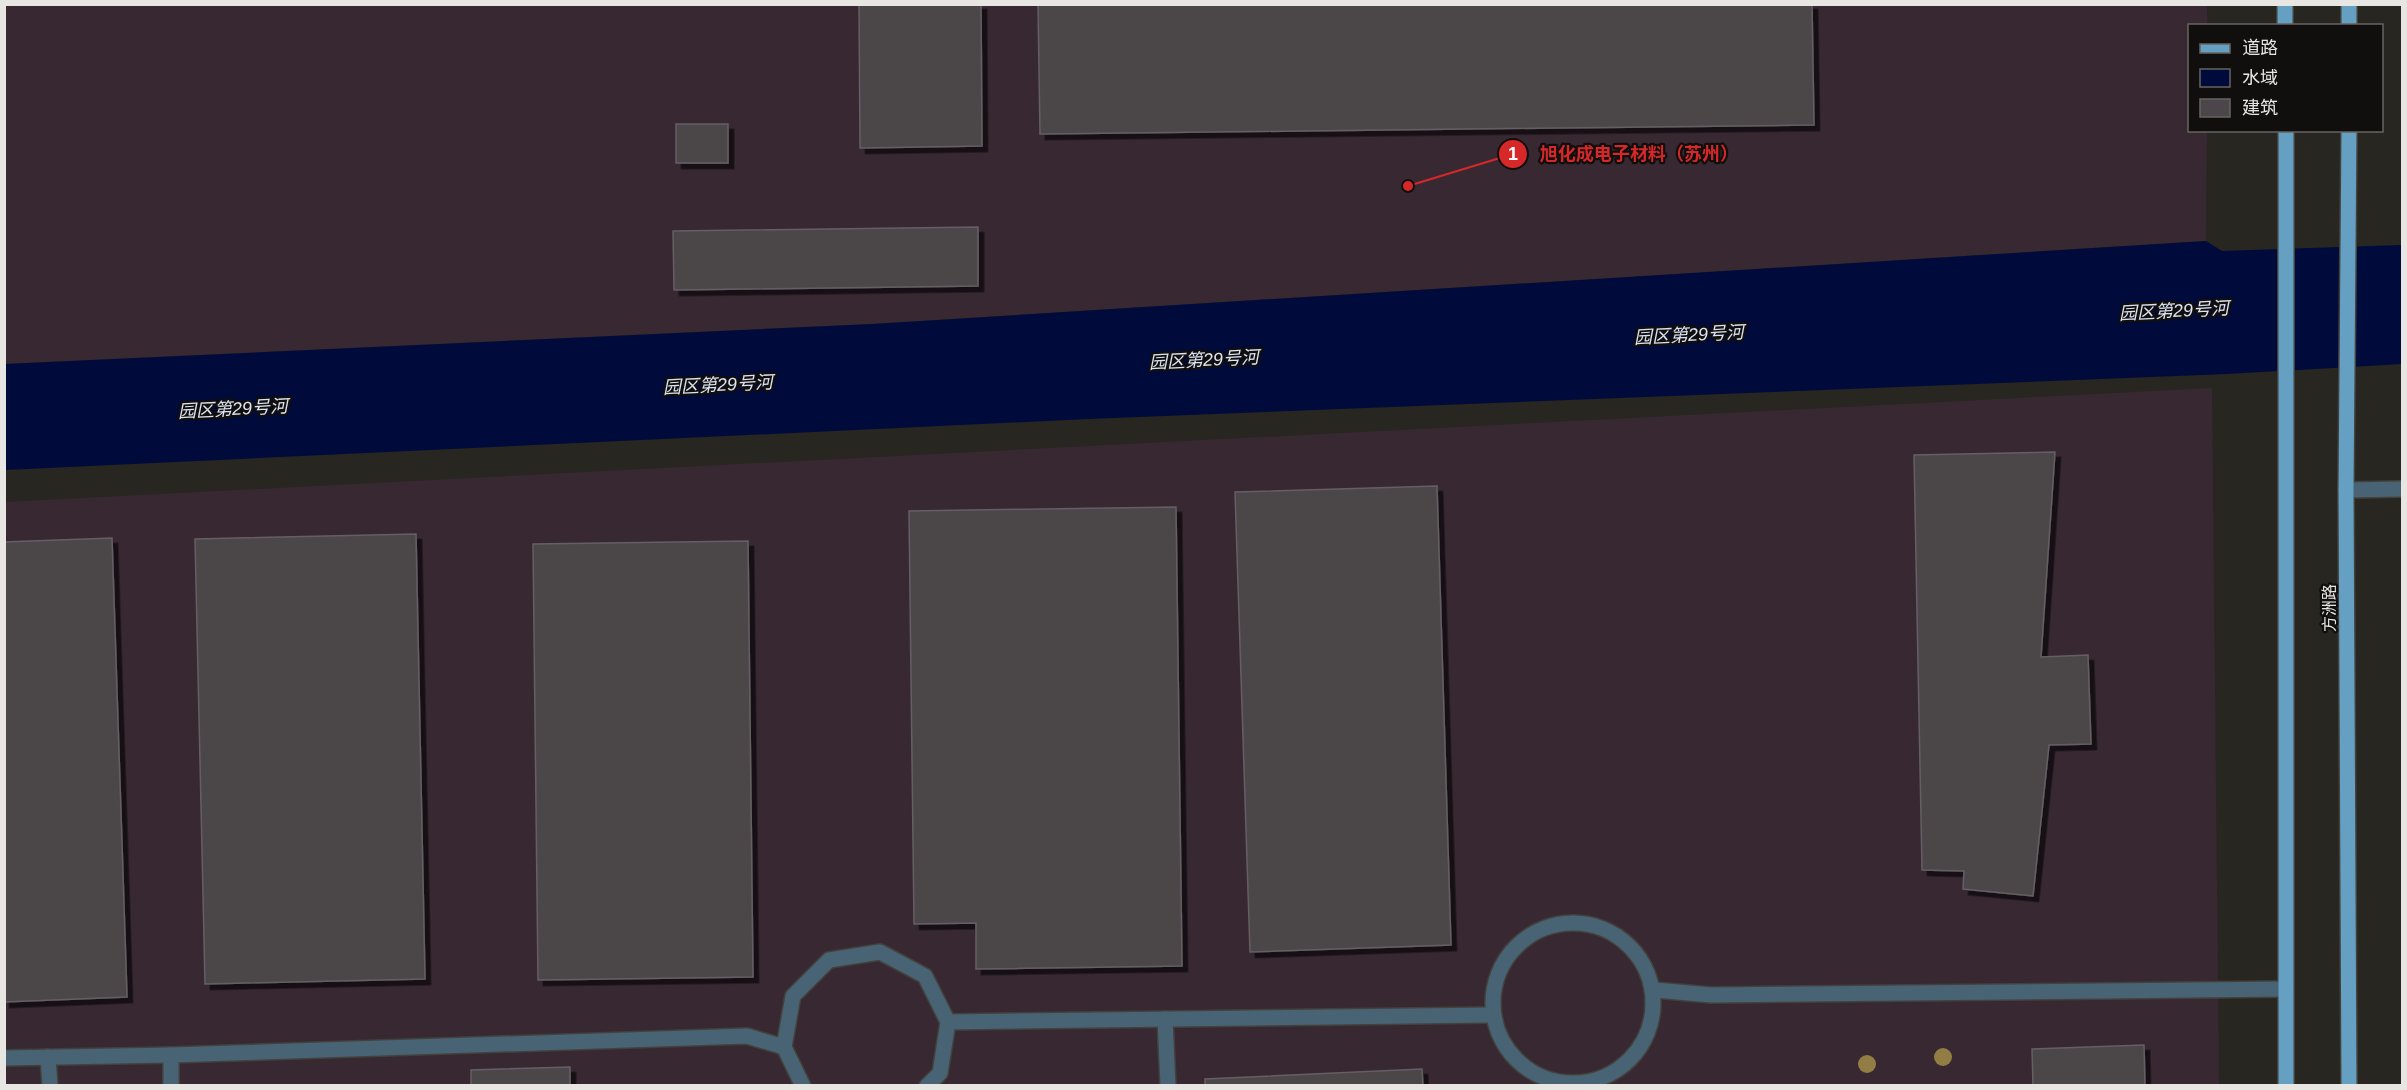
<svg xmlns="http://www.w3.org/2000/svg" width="2407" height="1090" viewBox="0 0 2407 1090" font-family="Helvetica,'Noto Sans SC',sans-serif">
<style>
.industrial{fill:#382832}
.water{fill:#010b3b}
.building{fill:#4c464a;stroke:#655f63;stroke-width:1.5;filter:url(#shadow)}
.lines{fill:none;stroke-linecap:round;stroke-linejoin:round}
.minor-casing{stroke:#43413c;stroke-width:18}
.major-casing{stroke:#43413c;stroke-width:18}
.minor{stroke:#476374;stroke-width:15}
.major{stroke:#659fc2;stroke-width:15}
.tree{fill:#927d45}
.labels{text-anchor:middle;stroke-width:4.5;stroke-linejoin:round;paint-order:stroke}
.street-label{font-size:16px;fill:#e7e6e2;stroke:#100f0d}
.water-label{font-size:18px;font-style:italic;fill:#dbe3f4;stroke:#100f0d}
.leader{fill:none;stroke:#d62828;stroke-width:2}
.callout-dot{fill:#d62828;stroke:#100f0d;stroke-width:2}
.mark-label{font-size:18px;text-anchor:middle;font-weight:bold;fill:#fff}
.callout-label{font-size:18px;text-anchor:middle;font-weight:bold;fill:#d62828;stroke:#100f0d;stroke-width:4.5;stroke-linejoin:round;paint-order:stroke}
</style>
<defs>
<filter id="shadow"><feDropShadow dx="5.5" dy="5.5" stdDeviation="0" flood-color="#0009"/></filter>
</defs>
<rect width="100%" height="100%" fill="#282621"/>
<!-- industrial -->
<g class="industrial">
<path d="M4,5H2207V25L2190,26V130L2207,131L2206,241L872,324L5,364Z"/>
<path d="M2212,388L2219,1085L5,1086V502Z"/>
</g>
<!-- water -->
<path class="water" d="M2206,241L2222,251L2402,245V364L2227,374L1089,419L5,470L4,364L872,324Z"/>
<!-- building -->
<g class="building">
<path d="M859,4H981L982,146L860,148Z"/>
<path d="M1038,4H1812L1814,125L1040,134Z"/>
<rect x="676" y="124" width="52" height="39"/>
<path d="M978,227V286L674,290L673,231Z"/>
<path d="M2055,452L2041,657L2088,655L2091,744L2049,745L2033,896L1963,889L1964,871L1922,870L1914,455Z"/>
<path d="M1437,486L1451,945L1250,952L1235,492Z"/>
<path d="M1176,507L1182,966L976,969V923L914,924L909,511Z"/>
<path d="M416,534L425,979L205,984L195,539Z"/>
<path d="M112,538L127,997L4,1002V542Z"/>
<path d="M748,541L753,977L538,980L533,544Z"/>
<path d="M2144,1045L2145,1086H2033L2032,1049Z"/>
<path d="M570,1067V1086H471V1070Z"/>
<path d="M1422,1069L1423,1086H1205V1079Z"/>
</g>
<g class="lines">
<!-- minor casing -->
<g class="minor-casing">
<g id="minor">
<path d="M2346,490L2402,489"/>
<circle cx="1573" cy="1003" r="80"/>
<path d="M1655,990L1711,995L2286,989"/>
<path d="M1165,1019L1168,1086"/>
<path d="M948,1022L1491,1015"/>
<path d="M171,1055V1086"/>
<path d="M48,1057L50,1086"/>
<path d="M4,1058L171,1055L747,1036L784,1047"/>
<path d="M803,1086L784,1047L793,996L829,960L880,952L925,976L948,1022L940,1073L927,1086"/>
</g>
</g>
<!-- major casing -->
<g class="major-casing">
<g id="major">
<path d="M2285,4V26"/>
<path d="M2349,4V26"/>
<path d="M2286,130V1086"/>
<path d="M2349,130L2346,490L2349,1086"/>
</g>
</g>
<!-- minor -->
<use href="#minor" class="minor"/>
<!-- major -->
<use href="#major" class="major"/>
</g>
<!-- trees -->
<g class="tree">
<circle cx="1943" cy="1057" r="9"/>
<circle cx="1867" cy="1064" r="9"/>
</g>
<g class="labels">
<!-- street labels -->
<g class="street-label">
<text transform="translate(2329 608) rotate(-90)" y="6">方洲路</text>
</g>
<!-- water labels -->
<g class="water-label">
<text transform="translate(2174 311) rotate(-3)" y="6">园区第29号河</text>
<text transform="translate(1689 335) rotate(-3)" y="6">园区第29号河</text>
<text transform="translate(1204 360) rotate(-3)" y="6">园区第29号河</text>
<text transform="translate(718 385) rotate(-3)" y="6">园区第29号河</text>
<text transform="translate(233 409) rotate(-3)" y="6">园区第29号河</text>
</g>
</g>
<!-- callouts -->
<path class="leader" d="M1408 186L1513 154"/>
<g class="callout-dot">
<circle cx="1408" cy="186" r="6"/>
<circle cx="1513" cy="154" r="15"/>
</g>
<g class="mark-label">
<text x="1513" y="160">1</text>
</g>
<g class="callout-label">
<text x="1639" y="160">旭化成电子材料（苏州）</text>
</g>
<!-- border -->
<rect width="2407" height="1090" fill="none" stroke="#e7e6e2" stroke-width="12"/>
<!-- legend -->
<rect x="2188" y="24" width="195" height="108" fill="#100f0d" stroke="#666562" stroke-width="1.5"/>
<rect x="2200" y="44" width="30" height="9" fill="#659fc2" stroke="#666562" stroke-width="1.5"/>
<text x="2242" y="54" font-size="18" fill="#e7e6e2">道路</text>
<rect x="2200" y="69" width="30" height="18" fill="#010b3b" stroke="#666562" stroke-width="1.5"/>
<text x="2242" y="84" font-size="18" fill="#e7e6e2">水域</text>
<rect x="2200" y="99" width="30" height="18" fill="#4c464a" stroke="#666562" stroke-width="1.5"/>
<text x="2242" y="114" font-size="18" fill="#e7e6e2">建筑</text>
</svg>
